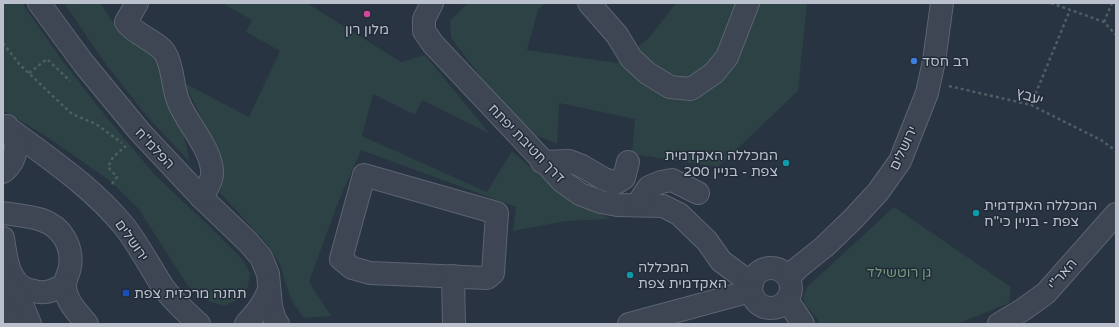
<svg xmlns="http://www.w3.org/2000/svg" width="1119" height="327" viewBox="0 0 1119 327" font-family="'Varela Round',Heebo,sans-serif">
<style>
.green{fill:#2c4244}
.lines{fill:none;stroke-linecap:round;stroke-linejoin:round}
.minor-casing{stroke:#5c6470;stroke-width:24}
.path{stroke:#4c5f62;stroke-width:2.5;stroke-dasharray:3 3;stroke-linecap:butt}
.minor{stroke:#3d4652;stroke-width:22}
.hotel-dot{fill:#d1479c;stroke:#222b38;stroke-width:1.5}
.shop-dot{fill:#3f7fe0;stroke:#222b38;stroke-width:1.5}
.culture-dot{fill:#0f9aa8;stroke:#222b38;stroke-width:1.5}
.transit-dot{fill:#1a4fb4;stroke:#222b38;stroke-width:1.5}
.labels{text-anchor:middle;stroke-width:3;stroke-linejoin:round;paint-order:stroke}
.poi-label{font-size:14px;fill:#bbc1cc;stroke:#222b38;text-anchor:start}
.street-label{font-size:14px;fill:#bbc1cc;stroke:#222b38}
.park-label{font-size:14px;fill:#749b7d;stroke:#222b38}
</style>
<rect width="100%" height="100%" fill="#293442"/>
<!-- green -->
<g class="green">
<path d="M3,3H22L61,59L107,118L155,175L212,229L242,259L250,273L248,286L241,298L225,306L208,301L188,286L138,208L109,180L47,137L3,110Z"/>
<path d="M64,3H100L118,30L152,54L162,74L182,128L190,162L150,120L105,63Z"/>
<path d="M222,3H307L401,62L425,55L490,134L422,100L415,115L373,94L362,136L487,192L512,151L556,190L610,219L566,221L513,231L516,207L361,150L337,205L309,282L331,316L304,318L292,301L285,282L280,264L268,245L220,193L222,168L215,144L184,83L249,117L280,51L246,32L252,20Z"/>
<path d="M468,3H546L538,10L527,50L618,63L649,38L676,3H807L798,91L718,167L632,154L635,119L559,103L557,144L521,129L451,38L450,21Z"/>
<path d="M894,207L1011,287L1009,303L957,324H821L805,304L803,297L807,287Z"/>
</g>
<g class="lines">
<!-- minor casing -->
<g class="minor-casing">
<g id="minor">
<path d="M39,3L84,64L140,132L201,197L248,242L261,257L268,274L271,306L275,320L278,324"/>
<path d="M137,3L126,22C136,36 160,42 166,55C174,70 172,88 179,103C187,123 214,152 212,175C211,183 206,190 201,197"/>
<path d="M432,3L424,19V31L433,44L563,182L580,194L601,202L617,205L663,206L679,214L707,241L721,261L752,284"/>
<path d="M589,3L617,35L631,58L647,73L670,87L691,89L714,73L727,57L748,3"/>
<path d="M11,130C51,160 92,187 124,226C139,245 150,267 163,287C173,301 187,313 199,324"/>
<path d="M542,162L569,161L582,166L604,179L616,183L624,178L628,162"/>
<path d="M3,172C18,160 20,140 7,126"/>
<path d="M364,175L497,213L493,273L487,278L370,273L352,268L341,259Z"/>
<path d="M637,205L649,187L661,182L672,180L698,193"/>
<path d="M3,213C16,215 30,216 42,220C62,227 73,246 70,267C69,273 65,279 65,285C65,301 78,313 87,324"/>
<path d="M3,238C6,257 8,284 29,290C34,291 40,293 45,292C51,292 59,287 65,285"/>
<circle cx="771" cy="288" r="20"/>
<path d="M453,276L454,324"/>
<path d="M788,277L799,267L824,247L853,219L878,192L900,161L927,93L934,61L942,3"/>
<path d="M6,280L21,302L30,324"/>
<path d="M787,300L803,324"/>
<path d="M3,307L11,318L13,324"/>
<path d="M246,324C256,313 264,304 269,289"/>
<path d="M629,324L751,291"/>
<path d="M999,324L1024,309L1046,293L1116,214"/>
</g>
</g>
<!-- path -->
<g class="path">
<path d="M1051,3L1104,22L1116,35"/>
<path d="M1104,22L1112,3"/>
<path d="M3,43L20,65L72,114L96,124L122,143"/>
<path d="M29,73L47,59L70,81"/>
<path d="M949,86L1031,105L1101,140L1116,151"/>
<path d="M1031,105L1070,10"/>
<path d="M112,184L117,177L108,167L113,157L126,146"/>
</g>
<!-- minor -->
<use href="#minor" class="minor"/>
</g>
<!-- markers -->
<circle class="hotel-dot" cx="367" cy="14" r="4"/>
<circle class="shop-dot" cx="914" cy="61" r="4"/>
<g class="culture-dot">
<circle cx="786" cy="163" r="4"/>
<circle cx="976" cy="213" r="4"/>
<circle cx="630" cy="275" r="4"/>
</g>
<rect class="transit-dot" x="122" y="289" width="8" height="8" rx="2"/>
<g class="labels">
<!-- poi labels -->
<g class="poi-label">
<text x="367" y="34" text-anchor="middle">מלון רון</text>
<text x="922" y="66">רב חסד</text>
<text x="778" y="160" text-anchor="end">המכללה האקדמית<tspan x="778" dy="16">צפת - בניין 200</tspan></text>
<text x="984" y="210">המכללה האקדמית<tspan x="984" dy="16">צפת - בניין כי"ח</tspan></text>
<text x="638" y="272">המכללה<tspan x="638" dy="16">האקדמית צפת</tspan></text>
<text x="134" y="298">תחנה מרכזית צפת</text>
</g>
<!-- street labels -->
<g class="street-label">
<text transform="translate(1030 96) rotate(18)" y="5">יעבץ</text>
<text transform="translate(527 143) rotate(46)" y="5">דרך חטיבת יפתח</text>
<text transform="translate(155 148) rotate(47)" y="5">הפלמ"ח</text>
<text transform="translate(903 148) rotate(-65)" y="5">ירושלים</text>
<text transform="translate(132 240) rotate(55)" y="5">ירושלים</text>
<text transform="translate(1062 274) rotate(-49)" y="5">האר"י</text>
</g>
<!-- park labels -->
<g class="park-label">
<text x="899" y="277">גן רוטשילד</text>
</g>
</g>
<!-- border -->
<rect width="1119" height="327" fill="none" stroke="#bbc1cc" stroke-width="8"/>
</svg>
